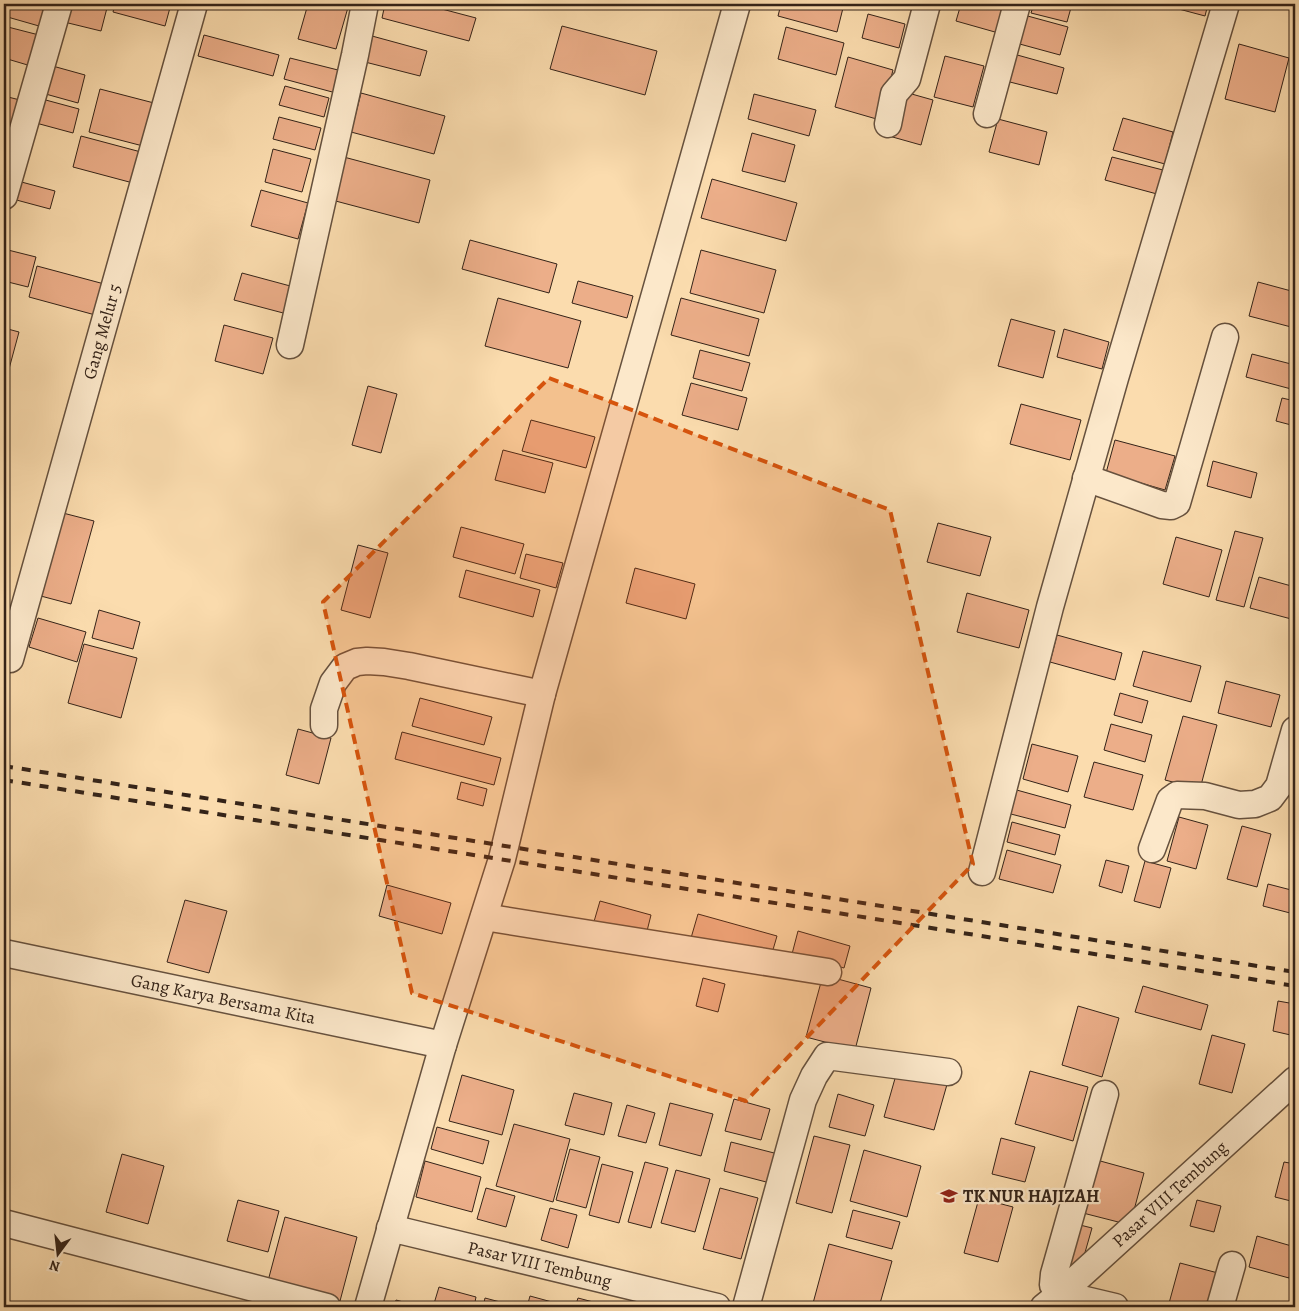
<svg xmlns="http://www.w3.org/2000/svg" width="1299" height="1311" viewBox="0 0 1299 1311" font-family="Alegreya,serif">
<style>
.building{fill:#ecae89;stroke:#342318}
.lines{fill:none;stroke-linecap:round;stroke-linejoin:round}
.minor-casing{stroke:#66513e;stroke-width:29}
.minor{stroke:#fce8ca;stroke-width:26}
.rail{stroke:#342318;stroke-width:4;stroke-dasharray:9 9;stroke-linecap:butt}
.marked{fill:#d6540d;fill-opacity:0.2;stroke:#d6540d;stroke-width:4;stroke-dasharray:10 6;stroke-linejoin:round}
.labels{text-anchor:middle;stroke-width:4.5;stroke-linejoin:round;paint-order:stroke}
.street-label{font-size:18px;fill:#342318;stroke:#fce8ca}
.poi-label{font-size:18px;font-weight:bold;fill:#342318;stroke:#fce8ca;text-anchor:start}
</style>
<rect width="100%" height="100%" fill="#fbdcae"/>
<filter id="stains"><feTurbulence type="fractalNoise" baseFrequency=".004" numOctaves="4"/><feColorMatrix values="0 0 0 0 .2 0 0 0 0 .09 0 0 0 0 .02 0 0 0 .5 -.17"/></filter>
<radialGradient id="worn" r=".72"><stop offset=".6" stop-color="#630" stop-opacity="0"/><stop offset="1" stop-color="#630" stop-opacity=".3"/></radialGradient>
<!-- building -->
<g class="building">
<path d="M7,4H45L39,26L4,16Z"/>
<path d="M65,4H108L101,31L60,21Z"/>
<path d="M115,4H171L165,26L113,12Z"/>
<path d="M308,4H349L336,49L298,39Z"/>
<path d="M385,4H423L476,18L469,41L382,18Z"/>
<path d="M781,4H844L837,32L778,16Z"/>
<path d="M961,4H1010L1002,34L956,21Z"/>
<path d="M1034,4H1072L1067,22L1031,13Z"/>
<path d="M1160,4H1208L1205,16Z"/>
<path d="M868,14L905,24L899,48L862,38Z"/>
<path d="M1024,15L1068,27L1060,55L1016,43Z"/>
<path d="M4,26L39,35L31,66L4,58Z"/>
<path d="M562,26L657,51L645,95L550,69Z"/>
<path d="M786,27L844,43L836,75L778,59Z"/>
<path d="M204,35L279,55L273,76L198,56Z"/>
<path d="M372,36L427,51L420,76L365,62Z"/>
<path d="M1239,44L1289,58L1275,112L1225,99Z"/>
<path d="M1010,53L1064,68L1057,94L1002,80Z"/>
<path d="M945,56L984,66L973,107L934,97Z"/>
<path d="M848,57L893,70L880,120L835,107Z"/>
<path d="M290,58L342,71L336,93L284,79Z"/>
<path d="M49,65L85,75L78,103L42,93Z"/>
<path d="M285,86L329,98L324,117L279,105Z"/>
<path d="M100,89L154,103L143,146L89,132Z"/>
<path d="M901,91L933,100L921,145L889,136Z"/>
<path d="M361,93L445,116L434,154L351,132Z"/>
<path d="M754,94L816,110L809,136L748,119Z"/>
<path d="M4,96L20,100L9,143L4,142Z"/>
<path d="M42,99L79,109L73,133L36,123Z"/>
<path d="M279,117L321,128L315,150L273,139Z"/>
<path d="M1123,118L1173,132L1165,164L1113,150Z"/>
<path d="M998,119L1047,132L1039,165L989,152Z"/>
<path d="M752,133L795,145L785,182L742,171Z"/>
<path d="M81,136L141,152L133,183L73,167Z"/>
<path d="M273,149L311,159L302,192L265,182Z"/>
<path d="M340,156L430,180L419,223L328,199Z"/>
<path d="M1112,157L1163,170L1157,194L1105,180Z"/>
<path d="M712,179L797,203L786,241L701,218Z"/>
<path d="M14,180L55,191L50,209L9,198Z"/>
<path d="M261,190L308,203L298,239L251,226Z"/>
<path d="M470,240L557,264L549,293L462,269Z"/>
<path d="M4,249L36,257L28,287L4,281Z"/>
<path d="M701,250L776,270L764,313L690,293Z"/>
<path d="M37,266L108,285L99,316L29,297Z"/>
<path d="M242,273L294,287L287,314L234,300Z"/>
<path d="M578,281L633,296L627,318L572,303Z"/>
<path d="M1258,282L1295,292V328L1249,316Z"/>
<path d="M498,298L581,321L568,368L485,346Z"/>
<path d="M681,298L759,319L749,356L671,335Z"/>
<path d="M1011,319L1055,331L1043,378L998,366Z"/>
<path d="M224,325L273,338L263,374L215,361Z"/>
<path d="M4,328L19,332L6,380L4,379Z"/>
<path d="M1064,329L1109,342L1102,369L1057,357Z"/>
<path d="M700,350L750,363L742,391L693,378Z"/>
<path d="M1252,354L1295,365V390L1246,377Z"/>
<path d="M691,383L747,398L738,430L682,415Z"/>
<path d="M368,386L397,394L381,453L352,445Z"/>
<path d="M1282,398L1295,401V426L1276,421Z"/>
<path d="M1021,404L1081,420L1070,460L1010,444Z"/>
<path d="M531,420L595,437L586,468L522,451Z"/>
<path d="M1115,440L1175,456L1165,490L1106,473Z"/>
<path d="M503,450L553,463L545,493L495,480Z"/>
<path d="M1213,461L1257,473L1251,498L1207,486Z"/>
<path d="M59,512L94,521L71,604L37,595Z"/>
<path d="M938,523L991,537L980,576L927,562Z"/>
<path d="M461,527L524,544L515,574L453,557Z"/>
<path d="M1235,531L1263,538L1244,607L1216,600Z"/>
<path d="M1176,537L1222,550L1209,597L1163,584Z"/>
<path d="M358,545L388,553L370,618L341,610Z"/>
<path d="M526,554L563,563L556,588L520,578Z"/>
<path d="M635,568L695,584L686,619L626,603Z"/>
<path d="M466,570L540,590L533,617L459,597Z"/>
<path d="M1259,577L1295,587V620L1250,608Z"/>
<path d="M967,593L1029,610L1019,648L957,632Z"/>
<path d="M99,610L140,622L133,649L92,638Z"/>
<path d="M38,618L86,632L77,662L29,647Z"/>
<path d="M1057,635L1122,653L1115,680L1050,662Z"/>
<path d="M84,644L137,658L121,718L68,703Z"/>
<path d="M1143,651L1201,666L1191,702L1133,686Z"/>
<path d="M1226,681L1280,695L1271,727L1218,713Z"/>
<path d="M1120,693L1148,701L1142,723L1114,715Z"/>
<path d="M420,698L492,717L484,745L412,726Z"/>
<path d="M1183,716L1217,725L1200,789L1165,780Z"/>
<path d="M1111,724L1152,735L1145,762L1104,750Z"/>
<path d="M298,729L331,738L319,784L286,775Z"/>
<path d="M402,732L501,758L494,785L395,759Z"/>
<path d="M1032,744L1078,756L1068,792L1023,779Z"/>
<path d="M1094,762L1143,775L1133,810L1084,797Z"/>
<path d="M461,782L487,789L483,806L457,799Z"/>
<path d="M1013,789L1071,805L1065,828L1007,813Z"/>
<path d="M1179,817L1208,825L1196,869L1167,861Z"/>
<path d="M1012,822L1060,835L1055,855L1007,842Z"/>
<path d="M1242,826L1271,834L1257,887L1227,879Z"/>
<path d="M1007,850L1061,865L1053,893L999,879Z"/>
<path d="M1106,860L1129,866L1122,893L1099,886Z"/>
<path d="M1145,861L1171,868L1160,908L1134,901Z"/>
<path d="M1268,884L1295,891L1294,914L1263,906Z"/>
<path d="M387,885L451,903L442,934L379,916Z"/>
<path d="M185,900L227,911L209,973L167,962Z"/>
<path d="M600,901L651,915L645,939L593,925Z"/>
<path d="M698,914L777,936L770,960L691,938Z"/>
<path d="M798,931L850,946L844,968L792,954Z"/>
<path d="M823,975L871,988L855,1050L806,1037Z"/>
<path d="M703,978L725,984L718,1012L696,1006Z"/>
<path d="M1143,986L1208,1005L1201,1030L1135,1012Z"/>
<path d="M1278,1001L1295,1004V1036L1273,1031Z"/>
<path d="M1078,1006L1119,1018L1102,1077L1062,1065Z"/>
<path d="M1212,1035L1245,1044L1232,1093L1199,1084Z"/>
<path d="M898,1068L948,1081L934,1130L884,1117Z"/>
<path d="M1030,1071L1088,1087L1073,1141L1015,1124Z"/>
<path d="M462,1075L514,1090L502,1135L449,1121Z"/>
<path d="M574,1093L612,1103L604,1135L565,1125Z"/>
<path d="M838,1094L874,1105L865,1136L829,1127Z"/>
<path d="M734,1099L770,1109L761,1140L725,1131Z"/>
<path d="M670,1103L713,1114L701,1156L659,1145Z"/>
<path d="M627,1105L655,1113L646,1143L618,1136Z"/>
<path d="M514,1124L570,1139L553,1202L496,1186Z"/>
<path d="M437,1127L489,1141L483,1164L431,1149Z"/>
<path d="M814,1136L850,1145L832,1213L796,1203Z"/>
<path d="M1001,1138L1035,1147L1025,1182L992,1174Z"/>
<path d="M731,1142L778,1154L770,1183L724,1171Z"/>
<path d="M570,1149L600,1157L586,1208L556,1200Z"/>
<path d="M864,1150L921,1166L907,1217L850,1201Z"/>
<path d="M122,1154L164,1166L148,1224L106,1212Z"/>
<path d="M1093,1159L1144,1173L1130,1225L1079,1212Z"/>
<path d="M425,1161L481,1177L472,1212L416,1197Z"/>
<path d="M645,1162L668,1168L651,1228L628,1222Z"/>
<path d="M1284,1162L1295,1164V1202L1275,1197Z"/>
<path d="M602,1164L633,1172L619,1223L589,1215Z"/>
<path d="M676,1170L710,1179L695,1232L661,1223Z"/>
<path d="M486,1188L515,1196L506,1227L477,1219Z"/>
<path d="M720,1188L758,1198L741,1259L703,1249Z"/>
<path d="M979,1198L1013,1207L998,1262L964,1253Z"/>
<path d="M238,1200L279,1211L268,1252L227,1241Z"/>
<path d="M1197,1200L1221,1206L1214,1232L1190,1226Z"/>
<path d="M550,1208L577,1215L568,1248L541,1240Z"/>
<path d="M853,1210L900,1222L892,1249L846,1237Z"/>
<path d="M285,1217L357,1237L340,1301L268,1281Z"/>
<path d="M1072,1223L1092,1228L1080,1270L1061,1265Z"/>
<path d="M1257,1236L1295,1247V1253L1289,1278L1249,1267Z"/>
<path d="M829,1244L892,1261L879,1307H812Z"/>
<path d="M1180,1263L1218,1273L1209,1307H1168Z"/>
<path d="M439,1287L476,1297L474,1307H433Z"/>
<path d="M530,1296L563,1305V1307H527Z"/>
<path d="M485,1298L519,1307H483Z"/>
<path d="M578,1298L597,1303L596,1307H575Z"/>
<path d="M396,1300L422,1307H394Z"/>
</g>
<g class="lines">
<!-- minor casing -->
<g class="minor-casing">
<g id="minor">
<path d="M987,114L1017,4"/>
<path d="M888,124L894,94L907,79L927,4"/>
<path d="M4,196L59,4"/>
<path d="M290,345L355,55L365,4"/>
<path d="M1086,478L1162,505L1171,506L1177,503L1225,337"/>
<path id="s1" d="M10,659L194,4"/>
<path d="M324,725V709L333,683L345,667L357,662L367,661L384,662L409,666L542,694"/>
<path d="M1152,849L1170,800L1177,795L1205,796L1239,805L1255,804L1270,798L1279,786L1295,730"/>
<path d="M982,872L1050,607L1115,378L1226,4"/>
<path d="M484,917L828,972"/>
<path id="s2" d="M4,953L443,1045"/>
<path d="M1105,1094L1054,1274L1053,1285L1060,1294L1115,1307"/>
<path d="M4,1223L327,1307"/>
<path id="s3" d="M390,1228L717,1307"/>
<path d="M368,1307L443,1045L502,859L542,694L737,4"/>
<path d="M746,1307L803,1100L814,1076L827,1056L948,1072"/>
<path id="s4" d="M1044,1307L1060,1294L1295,1080"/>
<path d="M1220,1307L1232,1265"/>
</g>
</g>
<!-- minor -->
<use href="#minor" class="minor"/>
<!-- rail -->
<g class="rail">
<path d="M4,766L1295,972"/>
<path d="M4,780L1295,986"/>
</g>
</g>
<!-- marked area -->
<path class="marked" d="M549,378L890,510L973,864L746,1101L412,993L323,602Z"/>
<!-- icons -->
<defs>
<g id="school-bare" transform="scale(1.35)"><path d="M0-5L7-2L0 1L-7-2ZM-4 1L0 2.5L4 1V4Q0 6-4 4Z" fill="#8f2418" stroke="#fce8ca" stroke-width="2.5" paint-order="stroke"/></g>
</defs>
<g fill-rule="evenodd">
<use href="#school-bare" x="949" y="1196"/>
</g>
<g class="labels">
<!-- street labels -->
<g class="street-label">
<text dy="6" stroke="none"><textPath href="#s1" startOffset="340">Gang Melur 5</textPath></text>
<text dy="6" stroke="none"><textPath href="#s2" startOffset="224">Gang Karya Bersama Kita</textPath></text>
<text dy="6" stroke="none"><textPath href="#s4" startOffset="169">Pasar VIII Tembung</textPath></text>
<text dy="6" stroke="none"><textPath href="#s3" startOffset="154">Pasar VIII Tembung</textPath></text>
</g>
<!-- poi labels -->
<g class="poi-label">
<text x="963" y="1202">TK NUR HAJIZAH</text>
</g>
</g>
<!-- margin -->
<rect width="1299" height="1311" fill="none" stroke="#fbdcae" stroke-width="20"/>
<rect x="5" y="5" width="1289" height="1301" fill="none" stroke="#342318" stroke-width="2.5"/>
<rect x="10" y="10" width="1279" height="1291" fill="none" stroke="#342318"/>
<!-- north arrow -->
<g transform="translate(58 1254) rotate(195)" stroke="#fce8ca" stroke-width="4" paint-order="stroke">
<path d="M0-4L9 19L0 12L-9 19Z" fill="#342318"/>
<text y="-8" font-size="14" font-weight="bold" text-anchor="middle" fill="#342318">N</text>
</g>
<rect width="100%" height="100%" filter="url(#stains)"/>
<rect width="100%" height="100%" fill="url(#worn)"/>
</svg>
